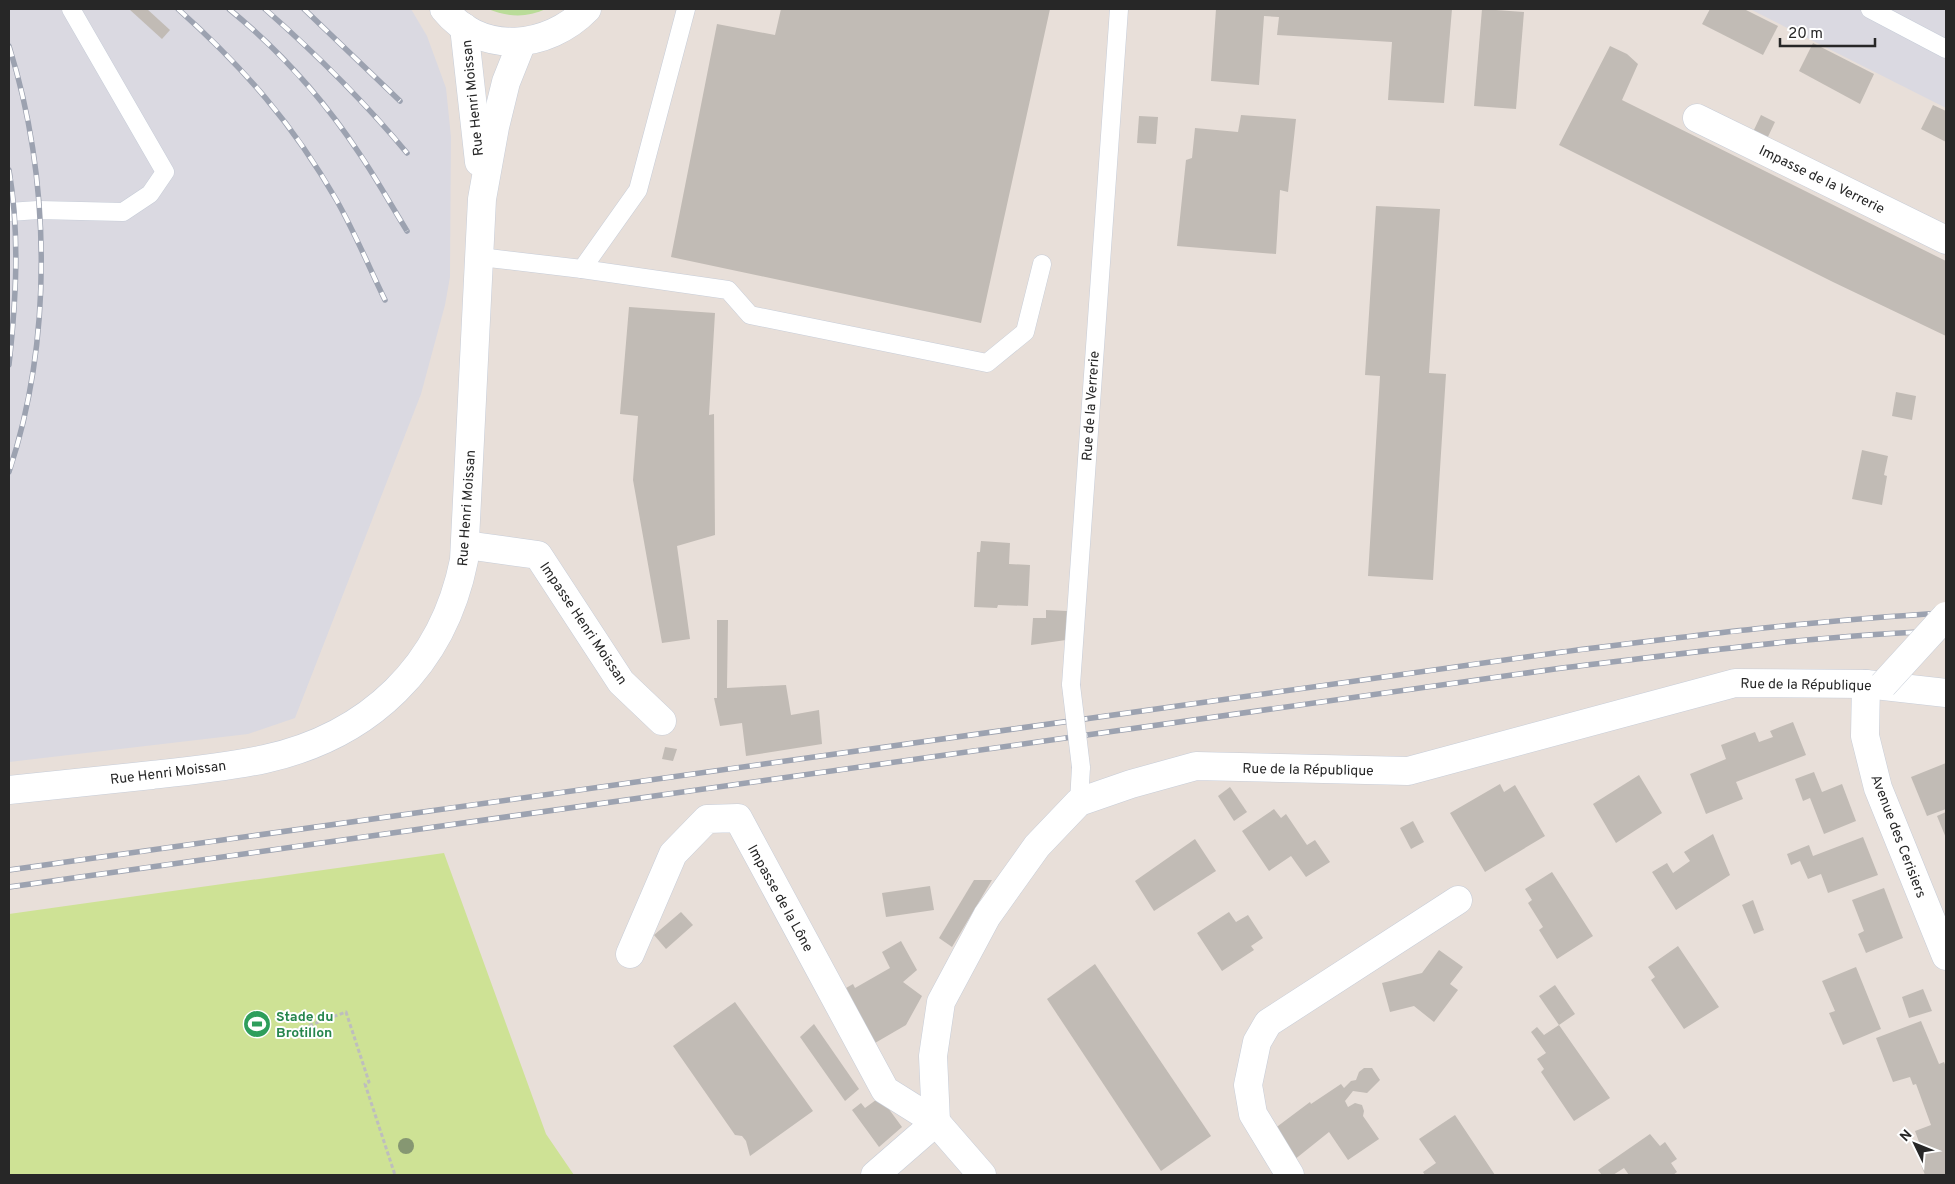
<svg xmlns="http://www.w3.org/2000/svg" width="1955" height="1184" viewBox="0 0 1955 1184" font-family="Overpass,sans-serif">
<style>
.industrial{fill:#dad9e1}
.green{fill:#badc99}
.pitch{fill:#cee295}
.building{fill:#c1bbb5}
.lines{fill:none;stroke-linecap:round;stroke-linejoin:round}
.service-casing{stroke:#c7cdd8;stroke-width:19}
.minor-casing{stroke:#c7cdd8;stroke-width:29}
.tertiary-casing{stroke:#c7cdd8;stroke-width:29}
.path{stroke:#bebebe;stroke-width:3;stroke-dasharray:4 2.5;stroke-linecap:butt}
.service{stroke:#fff;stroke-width:18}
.minor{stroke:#fff;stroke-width:28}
.tertiary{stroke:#fff;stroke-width:28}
.rail-casing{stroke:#9ca2b0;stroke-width:5.5}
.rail{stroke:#fff;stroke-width:4;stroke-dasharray:11;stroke-linecap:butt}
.service-bridge-casing{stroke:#c7cdd8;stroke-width:19;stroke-linecap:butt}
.minor-bridge-casing{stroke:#c7cdd8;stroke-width:29;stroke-linecap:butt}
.service-bridge{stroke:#fff;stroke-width:18}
.minor-bridge{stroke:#fff;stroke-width:28}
.tree{fill:#869772}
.labels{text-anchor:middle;stroke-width:4;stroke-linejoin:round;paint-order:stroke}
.street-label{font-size:14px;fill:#272727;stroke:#fff}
.leisure-label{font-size:14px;font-weight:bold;fill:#27864d;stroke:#fff;text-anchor:start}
</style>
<rect width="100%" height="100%" fill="#e8dfd9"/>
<!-- industrial -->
<g class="industrial">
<path d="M9,9H411L427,36L446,88L451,137L450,277L445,305L421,394L295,718L248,734L9,762Z"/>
<path d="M1750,9H1946V108Z"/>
</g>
<!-- green -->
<path class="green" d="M488,9H546C527,18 507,17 488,9Z"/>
<!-- pitch -->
<path class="pitch" d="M444,853L546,1134L574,1175H9V914Z"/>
<!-- building -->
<g class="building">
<path d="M129,9H147L170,30L162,39Z"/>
<path d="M781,9H1050L981,323L671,257L717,24L775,35Z"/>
<path d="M1216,9H1452L1444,103L1388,100L1392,42L1277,35L1279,17L1264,16L1259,85L1211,81Z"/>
<path d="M1482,9L1524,12L1516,109L1474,106Z"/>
<path d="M1710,9H1744L1778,26L1763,55L1702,24Z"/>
<path d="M1813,43L1874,74L1860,104L1799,71Z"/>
<path d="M1610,46L1627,54L1638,64L1622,100L1946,261V336L1833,282L1559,145Z"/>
<path d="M1933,105L1946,111V142L1921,129Z"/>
<path d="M1241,115L1296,119L1288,192L1280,190L1276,254L1177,246L1186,160L1192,158L1195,128L1238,132Z"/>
<path d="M1761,115L1775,122L1766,141L1752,134Z"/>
<path d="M1139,116L1158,117L1156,144L1137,143Z"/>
<path d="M1376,206L1440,209L1429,373L1446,374L1433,580L1368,576L1380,376L1365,375Z"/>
<path d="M629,307L715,313L709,415L714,414L715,535L677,546L690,639L662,643L633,480L638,416L620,414Z"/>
<path d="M1896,392L1916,396L1912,420L1892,416Z"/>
<path d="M1862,450L1888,456L1884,475L1887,476L1882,505L1852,499Z"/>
<path d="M981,541L1010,543L1009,564L1030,565L1028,606L998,605L997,608L974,607L977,552H980Z"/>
<path d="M1046,610L1067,611L1066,640L1031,645L1033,618H1046Z"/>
<path d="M717,620H728L727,688L786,685L791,715L819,710L822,744L746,756L742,723L720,726L714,698H717Z"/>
<path d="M1793,722L1806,755L1736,782L1743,799L1706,814L1690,774L1726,759L1721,745L1755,732L1759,742L1773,737L1770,731Z"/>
<path d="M665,747L677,749L673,761L662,759Z"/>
<path d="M1946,763V809L1927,816L1911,777Z"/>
<path d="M1814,772L1822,792L1842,784L1856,821L1824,834L1810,798L1803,801L1795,779Z"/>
<path d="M1639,775L1662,813L1616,843L1593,804Z"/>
<path d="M1500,784L1504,792L1515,785L1545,836L1485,872L1450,813Z"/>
<path d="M1230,787L1247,812L1234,821L1218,796Z"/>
<path d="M1274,809L1281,818L1286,814L1307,845L1315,840L1330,862L1306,877L1291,856L1269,871L1242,831Z"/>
<path d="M1946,812V838L1937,816Z"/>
<path d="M1413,821L1424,842L1411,849L1400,828Z"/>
<path d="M1713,834L1730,875L1676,910L1652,872L1667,863L1673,873L1690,861L1684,852Z"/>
<path d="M1863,837L1878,875L1828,893L1821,874L1808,879L1800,861L1791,865L1787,854L1809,845L1813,856Z"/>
<path d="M1195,839L1216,871L1154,911L1135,881Z"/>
<path d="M1552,872L1593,936L1557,959L1539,930L1543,927L1528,903L1532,900L1525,889Z"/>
<path d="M974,880H992L952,947L939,938Z"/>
<path d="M930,886L934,910L886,917L882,893Z"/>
<path d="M1884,888L1903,938L1866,953L1858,934L1864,931L1852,900Z"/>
<path d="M1753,900L1764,930L1754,934L1742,905Z"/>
<path d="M681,912L693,925L666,949L654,935Z"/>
<path d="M1229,912L1236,922L1248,915L1263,938L1251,946L1254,950L1222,971L1197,933Z"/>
<path d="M901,941L917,970L903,982L922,996L906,1025L875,1043L846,988L853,984L855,988L890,968L882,952Z"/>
<path d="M1678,946L1719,1007L1684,1029L1651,980L1655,977L1648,967Z"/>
<path d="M1439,950L1463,967L1450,984L1458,990L1434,1022L1414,1006L1390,1012L1382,983L1422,973Z"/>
<path d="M1095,964L1211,1136L1161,1171L1047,999Z"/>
<path d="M1856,967L1881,1029L1843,1045L1829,1013L1835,1011L1822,981Z"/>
<path d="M1555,985L1575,1014L1559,1025L1539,996Z"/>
<path d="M1923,989L1932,1011L1909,1018L1902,997Z"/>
<path d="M735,1002L813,1111L750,1156L746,1141L742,1136L735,1135L673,1046Z"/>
<path d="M1921,1021L1939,1064L1944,1062L1946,1067V1175H1925L1917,1155L1923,1153L1915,1131L1931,1125L1916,1084L1913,1085L1910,1077L1893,1082L1876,1038Z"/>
<path d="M814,1024L859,1089L845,1101L800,1037Z"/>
<path d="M1559,1025L1610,1098L1574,1121L1541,1072L1544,1069L1537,1059L1546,1053L1531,1032L1537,1027L1544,1035Z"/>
<path d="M1364,1068H1372L1380,1080L1367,1093L1353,1091L1345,1101L1348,1107L1355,1103L1362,1105L1364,1111L1363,1116L1379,1139L1348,1160L1329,1132L1294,1160L1274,1129L1310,1102L1311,1104L1341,1084L1344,1088L1351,1081L1356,1080L1359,1072Z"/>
<path d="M880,1097L902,1127L879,1147L852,1110L861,1103L865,1108Z"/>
<path d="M1455,1115L1495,1175H1425L1423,1172L1436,1163L1419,1139Z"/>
<path d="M1650,1134L1660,1146L1665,1142L1677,1159L1671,1163L1677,1172L1673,1175H1629L1624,1168L1613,1175H1602L1598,1170Z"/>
</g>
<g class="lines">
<!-- service casing -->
<g class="service-casing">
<g id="service">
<path d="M1870,9L1946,49"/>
<path d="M9,212L38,210L123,212L150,194L165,172L71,9"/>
<path d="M480,257L582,269L638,190L686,9"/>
<path d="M582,269L728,290L750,315L987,363L1025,332L1042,264"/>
<path d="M1071,685L1119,9"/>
<path d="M1079,802L1081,767"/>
</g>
</g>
<!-- minor casing -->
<g class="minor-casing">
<g id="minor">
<path d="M1697,118L1946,240"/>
<path d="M466,545L538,555L621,682L662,721"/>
<path d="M1866,684L1865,736L1878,788L1946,956"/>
<path d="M630,954L673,854L707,819L738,818L885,1090L936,1122L982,1175"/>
<path d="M936,1122L933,1056L941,1002L987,916L1037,846L1079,802L1131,784L1196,766L1408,771L1735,683L1866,684L1946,693"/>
<path d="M875,1175L936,1122"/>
<path d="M1290,1175L1253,1114L1248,1085L1257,1042L1268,1023L1458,900"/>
</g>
</g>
<!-- tertiary casing -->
<g class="tertiary-casing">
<g id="tertiary">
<path d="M444,9C482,56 548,49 587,9"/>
<path d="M464,27L479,162"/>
<path d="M9,790C57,785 104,780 152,775C189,771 228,767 265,759C369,736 443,666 464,560L482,199L495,127L506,82L522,42"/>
</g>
</g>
<!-- path -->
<path class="path" d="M297,1030L346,1012L369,1082L365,1084L395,1175"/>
<!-- service -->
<use href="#service" class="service"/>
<!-- minor -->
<use href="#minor" class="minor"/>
<!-- tertiary -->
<use href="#tertiary" class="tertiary"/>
<!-- rail casing -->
<g class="rail-casing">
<g id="rail">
<path d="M178,9C244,68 293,124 337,201C355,233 369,267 385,300"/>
<path d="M229,9C278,49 324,100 359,153C376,178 391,205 407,231"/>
<path d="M265,9C316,54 363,100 407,153"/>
<path d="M304,9L400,101"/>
<path d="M9,46C51,180 53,339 9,472"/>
<path d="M9,170C20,235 16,300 9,365"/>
<path d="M9,870L1562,652C1690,636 1817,620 1946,613"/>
<path d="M9,887L1562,668C1690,653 1817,635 1946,631"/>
</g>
</g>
<!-- rail -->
<use href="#rail" class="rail"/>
<!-- service-bridge casing -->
<g class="service-bridge-casing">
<path id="service-bridge" d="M1071,685L1081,767"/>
</g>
<!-- minor-bridge casing -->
<g class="minor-bridge-casing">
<path id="minor-bridge" d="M1883,685L1946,616"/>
</g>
<!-- service-bridge -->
<use href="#service-bridge" class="service-bridge"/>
<!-- minor-bridge -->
<use href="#minor-bridge" class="minor-bridge"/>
</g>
<!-- trees -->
<circle class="tree" cx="406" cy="1146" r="8"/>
<!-- icons -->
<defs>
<g id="stadium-disc" transform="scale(1.4375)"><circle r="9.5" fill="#2e9e5b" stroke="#fff"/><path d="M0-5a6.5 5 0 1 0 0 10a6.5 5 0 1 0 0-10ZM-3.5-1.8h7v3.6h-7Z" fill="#fff"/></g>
</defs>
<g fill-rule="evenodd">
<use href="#stadium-disc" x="257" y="1024"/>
</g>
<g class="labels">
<!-- street labels -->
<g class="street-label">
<text transform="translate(472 98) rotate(-96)" y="5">Rue Henri Moissan</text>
<text transform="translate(1822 179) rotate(26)" y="5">Impasse de la Verrerie</text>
<text transform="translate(1090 406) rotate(-86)" y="5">Rue de la Verrerie</text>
<text transform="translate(466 508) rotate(-86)" y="5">Rue Henri Moissan</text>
<text transform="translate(584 623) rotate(56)" y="5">Impasse Henri Moissan</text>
<text transform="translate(1806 684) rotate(1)" y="5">Rue de la République</text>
<text transform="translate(1308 769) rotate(1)" y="5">Rue de la République</text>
<text transform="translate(168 772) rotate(-7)" y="5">Rue Henri Moissan</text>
<text transform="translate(1899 836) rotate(69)" y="5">Avenue des Cerisiers</text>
<text transform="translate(781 898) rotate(61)" y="5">Impasse de la Lône</text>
</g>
<!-- leisure labels -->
<g class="leisure-label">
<text x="276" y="1021">Stade du<tspan x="276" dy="16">Brotillon</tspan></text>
</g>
</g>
<!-- border -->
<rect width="1955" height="1184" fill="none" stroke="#272727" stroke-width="20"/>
<!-- north arrow -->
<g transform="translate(1915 1144) rotate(313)" stroke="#ffffff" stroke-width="4" paint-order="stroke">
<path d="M0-4L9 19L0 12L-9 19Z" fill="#272727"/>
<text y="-8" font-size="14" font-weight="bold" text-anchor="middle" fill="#272727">N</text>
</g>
<!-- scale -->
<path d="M1780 38v8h95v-8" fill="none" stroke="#272727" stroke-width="2.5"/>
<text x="1788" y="38" font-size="15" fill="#272727" stroke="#ffffff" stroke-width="4" paint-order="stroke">20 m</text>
</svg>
